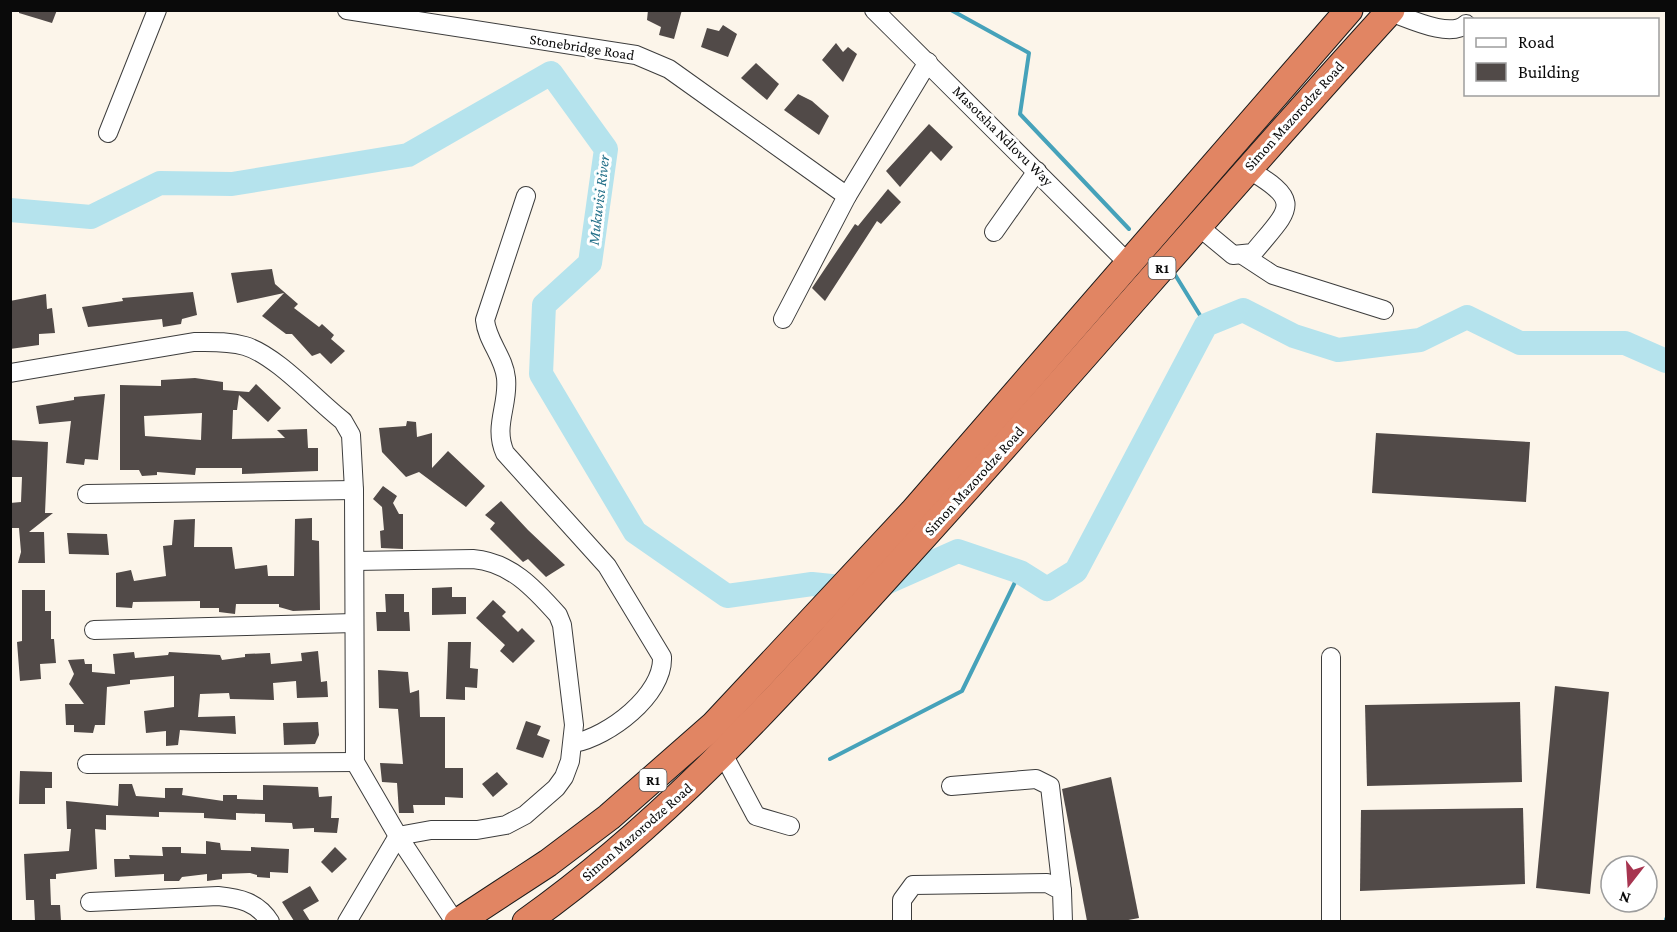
<svg xmlns="http://www.w3.org/2000/svg" width="1677" height="932" viewBox="0 0 1677 932" font-family="'Crimson Pro',serif">
<style>
.lines{fill:none;stroke-linecap:round;stroke-linejoin:round}
.stream{stroke:#46a2ba;stroke-width:4}
.river{stroke:#b5e3ed;stroke-width:24}
.building{fill:#514a48;fill-rule:evenodd}
.minor-casing{stroke:#3d3d3d;stroke-width:20}
.highway-casing{stroke:#1b1b1b;stroke-width:29}
.minor{stroke:#fff;stroke-width:18}
.highway{stroke:#e18563;stroke-width:27}
.labels{text-anchor:middle;stroke-width:6;stroke-linejoin:round;paint-order:stroke}
.shield{fill:#fff;stroke:#545454;stroke-width:1.5}
.shield-label{font-size:14px;font-weight:bold;fill:#0a0a0a}
.street-label{font-size:15px;fill:#0a0a0a;stroke:#fff}
.water-label{font-size:16px;font-style:italic;fill:#25718a;stroke:#fff}
</style>
<rect width="100%" height="100%" fill="#fcf5ea"/>
<g class="lines">
<!-- stream -->
<g class="stream">
<path d="M951,10L1029,53L1020,114L1129,229"/>
<path d="M1174,273L1206,325"/>
<path d="M830,759L962,691L1020,572"/>
<path d="M1666,922V919"/>
</g>
<!-- river -->
<path class="river" d="M10,210L91,217L160,183L232,184L408,155L551,73L606,149L590,263L544,305L541,374L635,532L727,596L812,584L870,590L958,551L1020,572L1047,589L1076,571L1206,325L1243,310L1294,336L1338,350L1420,340L1467,317L1520,343H1625L1666,361"/>
</g>
<!-- building -->
<g class="building">
<path d="M19,10H57L52,23L19,13Z"/>
<path d="M648,10H682L674,39L659,35L661,27L647,20Z"/>
<path d="M723,25L737,34L728,57L701,47L707,28L719,31Z"/>
<path d="M836,43L843,52L848,47L857,54L843,82L822,60Z"/>
<path d="M756,63L779,84L767,100L741,78Z"/>
<path d="M798,94L812,101L829,116L819,135L784,110Z"/>
<path d="M929,124L953,147L941,161L931,151L900,187L886,171Z"/>
<path d="M888,189L901,202L881,224L877,221L825,301L812,288L855,224L858,226Z"/>
<path d="M272,269L275,284L298,304L294,308L319,327L322,324L334,335L331,339L345,351L331,364L320,353L312,356L292,334H286L262,316L284,293L237,303L231,273Z"/>
<path d="M193,292L197,315L182,319L181,324L163,327L162,319L88,327L82,307L123,301L122,298Z"/>
<path d="M46,294L47,309L52,308L55,333L39,334V345L10,349V301Z"/>
<path d="M195,378L223,382V390L249,392L256,384L281,408L268,422L239,395L237,410H233L232,439L285,438L277,430L307,429L308,448H318V471L242,474V468H196L195,475L157,472V475L142,476L139,470H120V385L161,386V380ZM202,413L201,440L145,436L144,416Z"/>
<path d="M105,394L98,460L85,459L84,465L66,463L71,421L39,424L36,406L74,400V397Z"/>
<path d="M407,421L416,422L417,437L432,433V468L448,451L485,486L466,507L419,472L406,477L382,452L379,428L406,426Z"/>
<path d="M1376,433L1530,442L1526,502L1372,493Z"/>
<path d="M10,440L48,442L45,513H53L29,532H44L45,563H18L21,552L19,528H10V503L21,502L22,477H10Z"/>
<path d="M383,486L397,496L393,503L399,514H403V549L381,548L380,531L384,530L382,507L373,499Z"/>
<path d="M501,501L528,530L565,565L546,577L528,559L523,562L490,529L495,523L485,515Z"/>
<path d="M312,518V540L319,541L320,610L293,611L279,607V604H236L235,614L219,612V608H200V601L133,602L132,608L116,607V573L131,570L134,581L166,576L163,546L172,545L174,520L195,519L194,547H232L235,569L267,565L268,576H294L295,519Z"/>
<path d="M67,533L107,534L109,555L69,554Z"/>
<path d="M452,587V597H466V614L432,615V588Z"/>
<path d="M22,590H45V611H51V639H54L56,663L40,664L41,679L20,681L17,642L22,641Z"/>
<path d="M385,594H404V612H409L410,631H377L376,612H386Z"/>
<path d="M493,600L506,612L502,616L518,632L522,628L535,641L513,663L500,651L505,645L476,618Z"/>
<path d="M448,642H471L470,668L478,669L477,688L465,687V700L446,699Z"/>
<path d="M318,651L321,682L327,681L328,697L297,698L296,681L273,683L274,700L230,699L229,693L200,694L198,717L235,716L236,734L180,730L178,745L166,746V731L146,733L144,711L174,707V676L130,680V684L107,687L105,725H95L93,733L74,732V725H66L65,704H84L69,684L74,674L68,660L84,659L85,664H92V672L115,674L113,654L134,652L135,658L168,655L169,652L220,655L222,660L245,657V654L270,653L271,664L302,661L301,653Z"/>
<path d="M378,670L408,672L410,693L419,690L420,717H445V768H463V798L445,797V805H413L414,813H399L397,783L382,782L380,763L403,764L398,709L379,708Z"/>
<path d="M1555,686L1609,692L1590,894L1536,888Z"/>
<path d="M1520,702L1522,782L1367,786L1365,705Z"/>
<path d="M526,721L541,726L537,735L550,740L543,758L516,749Z"/>
<path d="M318,722L319,735L315,744L284,745L283,723Z"/>
<path d="M20,771L52,772V788H45V804H19Z"/>
<path d="M497,772L508,784L493,797L482,784Z"/>
<path d="M1111,777L1139,918L1123,921H1087L1062,789Z"/>
<path d="M119,784H132L136,796L165,798V788H183L182,795L223,801V795H237V799L263,800V785L318,787L319,797L332,796L331,818H339L337,833L314,832V828L293,829L292,823L265,822V814L236,813V820L204,818V813L159,812V817L106,815V830L95,829L97,869L56,874V879H50L51,905H60L61,921H35L34,900H26L24,854L69,851L71,829H67L66,801L118,806Z"/>
<path d="M1523,808L1525,884L1360,891L1361,810Z"/>
<path d="M206,841L220,843L221,850L251,851V847L289,849L288,873L270,872V878L257,877V875L250,873L222,874V879L207,881V874L182,877L179,881H164V874L115,877L114,859H130L129,855L163,856L162,847H181V853L206,854Z"/>
<path d="M335,847L347,859L332,873L321,862Z"/>
<path d="M310,886L319,901L303,910L310,921H294L282,902Z"/>
</g>
<g class="lines">
<!-- minor casing -->
<g class="minor-casing">
<g id="minor">
<path d="M347,10L636,55L669,69L847,196"/>
<path d="M874,10L1129,264"/>
<path d="M1390,12C1408,18 1450,39 1466,24"/>
<path d="M108,133L157,10"/>
<path d="M526,196L485,320C487,341 504,357 506,378C509,405 493,426 505,453L607,566L662,657C664,695 608,737 574,743"/>
<path d="M1198,226L1233,255L1253,253C1290,208 1305,202 1246,168"/>
<path d="M994,232L1037,171"/>
<path d="M1244,256L1273,275L1384,310"/>
<path d="M783,319L847,196L928,62"/>
<path d="M10,373L194,342C211,342 228,341 245,346C276,355 316,400 343,421L351,435L354,490L355,762L398,836L455,922"/>
<path d="M87,494L354,490"/>
<path d="M94,630L354,623"/>
<path d="M1331,657V922"/>
<path d="M723,754L756,816L790,826"/>
<path d="M87,764L355,762"/>
<path d="M951,786L1036,779L1050,786L1062,891"/>
<path d="M90,902L218,896C239,898 258,902 270,922"/>
<path d="M347,922L398,836L431,830H477L506,825L525,815L556,788L564,777L570,761L574,725L562,625L558,615C534,588 510,562 473,559L355,561"/>
<path d="M902,922V900L913,885L1047,883L1062,891L1063,922"/>
</g>
</g>
<!-- highway casing -->
<g class="highway-casing">
<g id="highway">
<path d="M458,922L548,863L609,817L714,725L913,512L1349,10"/>
<path d="M526,922C667,822 780,695 895,568C1063,384 1223,194 1391,10"/>
</g>
</g>
<!-- minor -->
<use href="#minor" class="minor"/>
<!-- highway -->
<use href="#highway" class="highway"/>
</g>
<g class="labels">
<!-- shield labels -->
<g class="shield">
<rect x="1148.5" y="257" width="27" height="22" rx="4.5"/>
<rect x="639.5" y="769" width="27" height="22" rx="4.5"/>
</g>
<g class="shield-label">
<text x="1162" y="273">R1</text>
<text x="653" y="785">R1</text>
</g>
<!-- street labels -->
<g class="street-label">
<text transform="translate(582 47) rotate(9)" y="5">Stonebridge Road</text>
<text transform="translate(1294 116) rotate(-48)" y="5">Simon Mazorodze Road</text>
<text transform="translate(1003 136) rotate(45)" y="5">Masotsha Ndlovu Way</text>
<text transform="translate(974 481) rotate(-48)" y="5">Simon Mazorodze Road</text>
<text transform="translate(637 832) rotate(-41)" y="5">Simon Mazorodze Road</text>
</g>
<!-- water labels -->
<g class="water-label">
<text transform="translate(598 200) rotate(-83)" y="6">Mukuvisi River</text>
</g>
</g>
<!-- border -->
<rect width="1677" height="932" fill="none" stroke="#0a0a0a" stroke-width="24"/>
<!-- legend -->
<rect x="1464" y="18" width="195" height="78" fill="#ffffff" stroke="#9d9d9d" stroke-width="1.5"/>
<rect x="1476" y="38" width="30" height="9" fill="#ffffff" stroke="#9d9d9d" stroke-width="1.5"/>
<text x="1518" y="48" font-size="18" fill="#0a0a0a">Road</text>
<rect x="1476" y="63" width="30" height="18" fill="#514a48" stroke="#9d9d9d" stroke-width="1.5"/>
<text x="1518" y="78" font-size="18" fill="#0a0a0a">Building</text>
<!-- north arrow -->
<g transform="translate(1629 884) rotate(197)"><circle r="28" fill="#ffffff" stroke="#9d9d9d" stroke-width="1.5"/>
<path d="M0-4.5L10 22L0 15L-10 22Z" fill="#a73550"/>
<text y="-9" font-size="16" font-weight="bold" text-anchor="middle" fill="#0a0a0a">N</text>
</g>
</svg>
